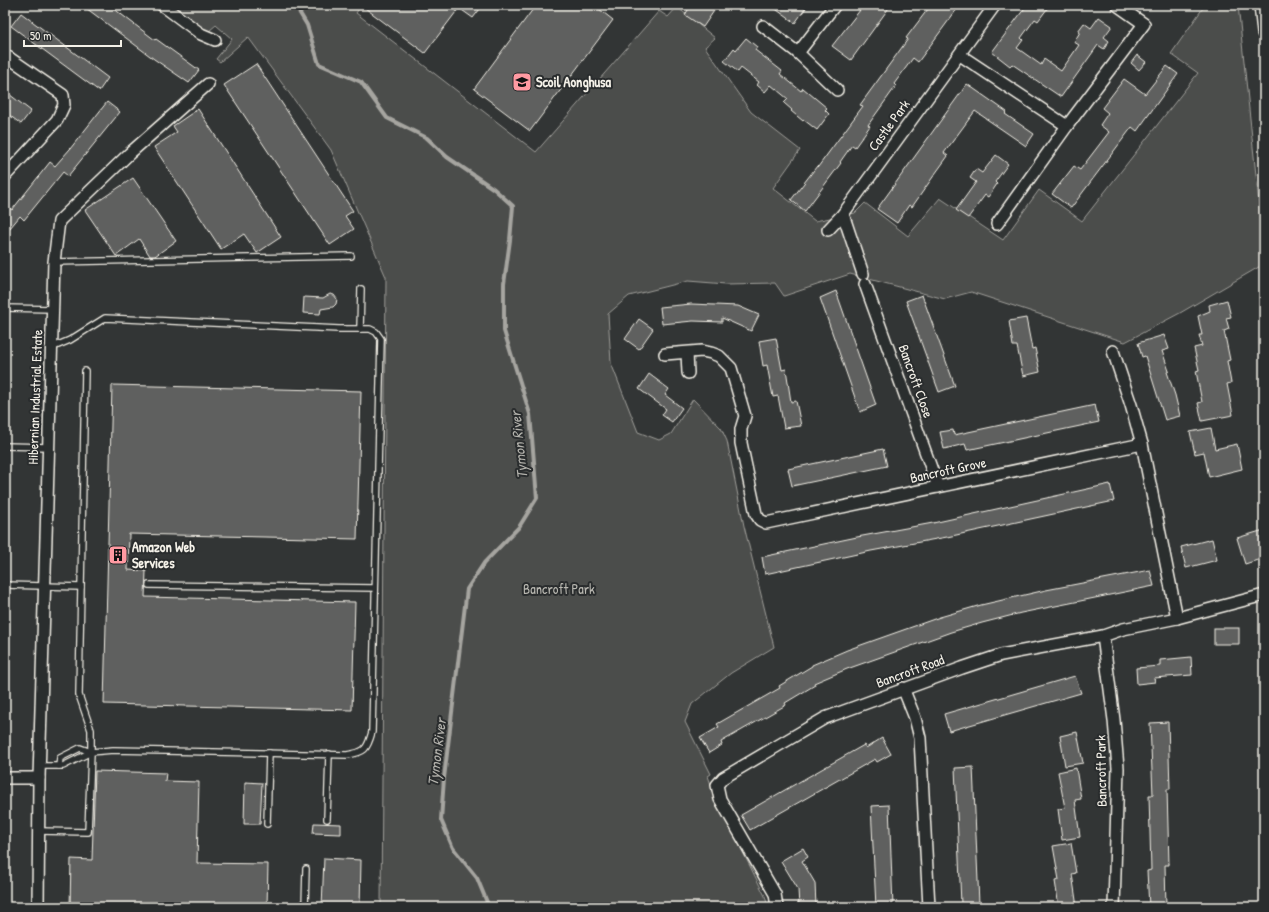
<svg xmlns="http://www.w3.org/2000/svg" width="1269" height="912" viewBox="0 0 1269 912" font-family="'Patrick Hand',sans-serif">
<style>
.green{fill:#4b4d4c;stroke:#a09f9a}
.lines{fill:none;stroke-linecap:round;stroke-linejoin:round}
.stream{stroke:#a6a5a0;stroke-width:4}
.building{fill:#5f605f;stroke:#f4f1e8}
.service-casing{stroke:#f4f1e8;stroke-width:8}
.minor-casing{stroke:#f4f1e8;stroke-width:14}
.tertiary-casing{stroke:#f4f1e8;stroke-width:16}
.service{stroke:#2a2d2e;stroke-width:5.5}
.minor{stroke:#2a2d2e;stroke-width:11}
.tertiary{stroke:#2a2d2e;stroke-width:13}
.labels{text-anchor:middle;stroke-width:4;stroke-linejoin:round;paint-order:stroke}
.poi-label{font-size:14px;font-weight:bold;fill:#f4f1e8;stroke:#2a2d2e;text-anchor:start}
.street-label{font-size:14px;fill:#f4f1e8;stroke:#2a2d2e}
.park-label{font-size:14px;fill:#b9b8b1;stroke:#2a2d2e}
.water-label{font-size:15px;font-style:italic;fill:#b3b2ac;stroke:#2a2d2e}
</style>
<rect width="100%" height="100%" fill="#323535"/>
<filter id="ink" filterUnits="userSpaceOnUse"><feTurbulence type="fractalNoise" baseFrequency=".025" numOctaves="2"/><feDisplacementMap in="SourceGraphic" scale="8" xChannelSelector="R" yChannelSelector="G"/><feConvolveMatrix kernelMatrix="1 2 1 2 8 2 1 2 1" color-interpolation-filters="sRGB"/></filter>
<g filter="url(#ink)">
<!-- green -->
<path class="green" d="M169,5H359L361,6L356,13L536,152L659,11L668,17L677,7L715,38L705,47L751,112L800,150L773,188L815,221L855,213L865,203L908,236L940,198L1003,240L1039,190L1082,221L1198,73L1171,54L1205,5H1238L1264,251V264L1180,313L1125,342L971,292L945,299L850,274L784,296L775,283L726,284L688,281L629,296L608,314L611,363L638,432L659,440L671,434L693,399L721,428L727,441L744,526L774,647L731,673L692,704L685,722L711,774L708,776L716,799L765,896L768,907H381L386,277L331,150L248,37L220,62L216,59L232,39L216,25L209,31L204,30Z"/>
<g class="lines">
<!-- stream -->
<path class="stream" d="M295,5L307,25L319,64L361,82L387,118L427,138L447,157L494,189L513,206L510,240L504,284V331L530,414L537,498L519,527L484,563L467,589L444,778L441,820L453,848L477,878L489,907"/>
</g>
<!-- building -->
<g class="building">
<path d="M82,5H109L155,40L156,39L199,70L189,83L154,59Z"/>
<path d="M361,5H483L473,18L459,8L425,53Z"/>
<path d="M536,5H594L613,20L530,131L474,89Z"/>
<path d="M691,5H718L703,27L685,15Z"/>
<path d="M770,5H808L795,23Z"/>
<path d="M864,5H891L851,60L832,46Z"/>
<path d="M931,5H960L918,62L913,58L894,84L896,86L868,125L870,126L855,147L852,145L840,162L841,163L805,211L791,200L817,166L818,167L863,106L860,105L908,39L906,38Z"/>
<path d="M1027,5H1050L1038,21L1035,19L1021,38L1023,40L1017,48L1041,65L1044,59L1061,71L1079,45L1074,42L1080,32L1078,31L1084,23L1091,28L1099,17L1112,26L1104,37L1109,41L1104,49L1098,45L1061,97L1012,64L1010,66L992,52Z"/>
<path d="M21,13L108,78L99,91L11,26Z"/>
<path d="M746,38L757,47L755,50L782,71L780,74L801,91L803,88L827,108L825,110L829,114L817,130L804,120L803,121L791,111L792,110L784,103L788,99L771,85L765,92L757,85L759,82L741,68L738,72L724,61L734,48L736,50Z"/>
<path d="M1137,55L1146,62L1139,70L1131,63Z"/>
<path d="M256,64L353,211L345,216L354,229L330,245L224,85Z"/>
<path d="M1167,66L1178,74L1137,131L1132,127L1071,208L1052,194L1074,166L1080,170L1109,132L1100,125L1108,113L1102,108L1124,79L1145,94Z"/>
<path d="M967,84L1007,112L1005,114L1034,134L1026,146L975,111L944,153L948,156L935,174L912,207L909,205L897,223L877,209Z"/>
<path d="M5,91L31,111L21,124L5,112Z"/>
<path d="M107,102L120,112L68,176L63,172L24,220L20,216L5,234V205L12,210L50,162L55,166L70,149Z"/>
<path d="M198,109L281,237L257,253L244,234L221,249L154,147L177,132L173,126Z"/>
<path d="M996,155L1008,164L995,182L997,184L991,193L988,197L985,195L968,218L956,210L976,182L970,178L976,169L982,173Z"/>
<path d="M133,178L176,241L155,256H150L139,239L116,256L85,210Z"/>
<path d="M836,291L876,405L860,412L820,298Z"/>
<path d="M330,294L334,295L337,299L336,304L333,307L321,309L320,314L303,313L304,297L323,298Z"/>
<path d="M922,295L955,386L939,392L906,301Z"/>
<path d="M1227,300L1231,317L1226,318L1229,329L1224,331L1230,360L1227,361L1231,383L1227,384L1233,415L1202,421L1198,403L1202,402L1196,371L1199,370L1194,348L1202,346L1199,335H1202L1198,316L1210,311L1209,305Z"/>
<path d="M691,304L738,306L759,315L751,331L722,318V322L693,321L662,324L660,307Z"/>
<path d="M1026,318L1032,349L1035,348L1040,372L1023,376L1017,346H1013L1009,321Z"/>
<path d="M639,319L653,329L639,349L625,339Z"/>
<path d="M1164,335L1169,349L1162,351L1169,371L1167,372L1175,395L1180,416L1165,420L1145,356L1142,357L1138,343Z"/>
<path d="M776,338L782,370L786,369L791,402L796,401L801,426L784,428L778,396L773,397L767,365L763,366L759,341Z"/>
<path d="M649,374L669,389L665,395L682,408L672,422L662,415L666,409L639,389Z"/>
<path d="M112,385L361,391L357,539L129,534L128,570L146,571L145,597L355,602L352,710L104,704Z"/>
<path d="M1095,405L1099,422L967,450L965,444L944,449L940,432L953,430L954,435Z"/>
<path d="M1211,428L1215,449L1237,444L1242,469L1209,477L1204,452L1195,454L1190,432Z"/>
<path d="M883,449L887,466L792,486L788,469Z"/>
<path d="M1110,484L1114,501L947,537L871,551L765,574L762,557L857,537L933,523Z"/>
<path d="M1264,530V558L1245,564L1237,538Z"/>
<path d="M1212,539L1217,560L1186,568L1181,547Z"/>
<path d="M1150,570L1154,586L1021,613L982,623L951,632L847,669L814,683L815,685L785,703L786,705L721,742L722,745L709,753L700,738L719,727L717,724L780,688L779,686L812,666V665L847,650L940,617L981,605L1046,590Z"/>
<rect x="1214" y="628" width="25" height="16"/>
<path d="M1191,657L1192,675L1154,678L1155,682L1137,684L1136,668L1160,666V660Z"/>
<path d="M1075,676L1081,693L949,731L944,714Z"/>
<path d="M1168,722L1170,789H1167L1169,865H1165L1166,907H1149L1147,871L1151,870L1149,795H1153L1150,723Z"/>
<path d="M1077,732L1083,763L1065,766L1060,736Z"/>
<path d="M882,738L891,754L877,762L875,759L750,830L741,815L864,745L866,748Z"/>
<path d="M973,767L979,904H961L955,768Z"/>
<path d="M1076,768L1081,799L1075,800L1080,837L1062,840L1058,809L1065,808L1058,772Z"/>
<path d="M95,771L166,773L165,781L199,782L197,863L268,864L267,907H70L71,859L92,860Z"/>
<path d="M245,782L262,783L260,824H244Z"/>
<path d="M889,805L893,907H876L871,806Z"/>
<path d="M314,823L341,824V834L313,833Z"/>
<path d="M1071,843L1076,873L1072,874L1077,907H1059L1055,881L1059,880L1053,846Z"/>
<path d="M803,848L808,857L802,861L815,883L816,907H799L798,889L781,861Z"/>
<path d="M324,858L361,860L360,907H322Z"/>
</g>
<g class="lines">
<!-- service casing -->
<g class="service-casing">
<g id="service">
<path d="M54,262L351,256"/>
<path d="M5,308L52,309"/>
<path d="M360,329L361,289"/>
<path d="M51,348L70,340L105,318L339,329H370L376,332L381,339L372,732C367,750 365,752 347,755L165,751L113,750L91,752L80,748L60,758L59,766"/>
<path d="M5,446L48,447"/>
<path d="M5,585L81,587"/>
<path d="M149,585L375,588"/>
<path d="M39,766H63L91,752"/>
<path d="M327,819L329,754"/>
<path d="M267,824L269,753"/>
<path d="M39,831L88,832L91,752V730L79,695L85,371"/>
<path d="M305,907L306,869"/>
</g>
</g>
<!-- minor casing -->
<g class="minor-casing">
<g id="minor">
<path d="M162,5L201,34L215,40"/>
<path d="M763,26L798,53L837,90"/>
<path d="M798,53L835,5"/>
<path d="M5,55L63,95L64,105L57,120L5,176"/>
<path d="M960,55L1067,126"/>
<path d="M843,214L863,274"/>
<path d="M997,224L1067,126L1144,24L1117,5"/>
<path d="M828,230L843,214L995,5"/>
<path d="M865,284L938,487"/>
<path d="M1113,351L1131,405L1142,444L1177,618"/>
<path d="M687,353L688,373"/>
<path d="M665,354L702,351L711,353L719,356L731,368L745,416L741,429V443L756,514L760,520L766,523L1142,444"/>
<path d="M1103,636L1114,720L1118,768L1114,907"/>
<path d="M903,688L915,718L920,738L929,907"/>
<path d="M5,778H39"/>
<path d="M38,907L39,778L54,262L59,221L130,153L208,84"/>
<path d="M777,907L775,894L720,799L717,785L723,778L825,718L962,668L1001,655L1103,636L1123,629L1177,618L1264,595"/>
</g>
</g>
<!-- tertiary casing -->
<g class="tertiary-casing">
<path id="tertiary" d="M1261,5L1264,33"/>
</g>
<!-- service -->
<use href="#service" class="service"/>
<!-- minor -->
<use href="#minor" class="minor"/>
<!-- tertiary -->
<use href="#tertiary" class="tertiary"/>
</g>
</g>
<!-- icons -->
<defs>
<g id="school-square" transform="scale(1)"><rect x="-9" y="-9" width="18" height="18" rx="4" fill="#ff9aa2" stroke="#2a2d2e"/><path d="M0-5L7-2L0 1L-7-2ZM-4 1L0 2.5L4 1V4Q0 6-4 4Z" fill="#111"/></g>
<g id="building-square" transform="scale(1)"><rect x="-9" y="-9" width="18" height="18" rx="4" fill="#ff9aa2" stroke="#2a2d2e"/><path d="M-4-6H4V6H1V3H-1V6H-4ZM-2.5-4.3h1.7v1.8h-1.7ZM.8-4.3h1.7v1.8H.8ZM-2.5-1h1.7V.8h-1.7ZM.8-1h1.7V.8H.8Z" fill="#111"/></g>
</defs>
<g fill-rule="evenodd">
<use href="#school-square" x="522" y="82"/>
<use href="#building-square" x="118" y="555"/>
</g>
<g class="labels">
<!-- poi labels -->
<g class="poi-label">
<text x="536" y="87">Scoil Aonghusa</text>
<text x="132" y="552">Amazon Web<tspan x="132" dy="16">Services</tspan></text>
</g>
<!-- street labels -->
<g class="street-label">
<text transform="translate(889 125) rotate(-54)" y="5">Castle Park</text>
<text transform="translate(916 381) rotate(70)" y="5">Bancroft Close</text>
<text transform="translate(35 397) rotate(-88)" y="5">Hibernian Industrial Estate</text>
<text transform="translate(948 470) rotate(-12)" y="5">Bancroft Grove</text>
<text transform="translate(910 671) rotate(-20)" y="5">Bancroft Road</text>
<text transform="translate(1101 771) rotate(-91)" y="5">Bancroft Park</text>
</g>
<!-- park labels -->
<g class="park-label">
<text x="559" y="594">Bancroft Park</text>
</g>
<!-- water labels -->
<g class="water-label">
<text transform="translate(519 445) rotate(-96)" y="5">Tymon River</text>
<text transform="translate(437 752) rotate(-83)" y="5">Tymon River</text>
</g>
</g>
<!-- margin -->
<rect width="1269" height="912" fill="none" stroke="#2a2d2e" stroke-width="20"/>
<rect x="10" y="10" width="1249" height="892" fill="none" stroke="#f4f1e8" stroke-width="1.5" filter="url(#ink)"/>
<!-- scale -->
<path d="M24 40v6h97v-6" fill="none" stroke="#f4f1e8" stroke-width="2"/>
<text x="30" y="40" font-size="12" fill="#f4f1e8" stroke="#2a2d2e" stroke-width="3" paint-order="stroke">50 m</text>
</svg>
